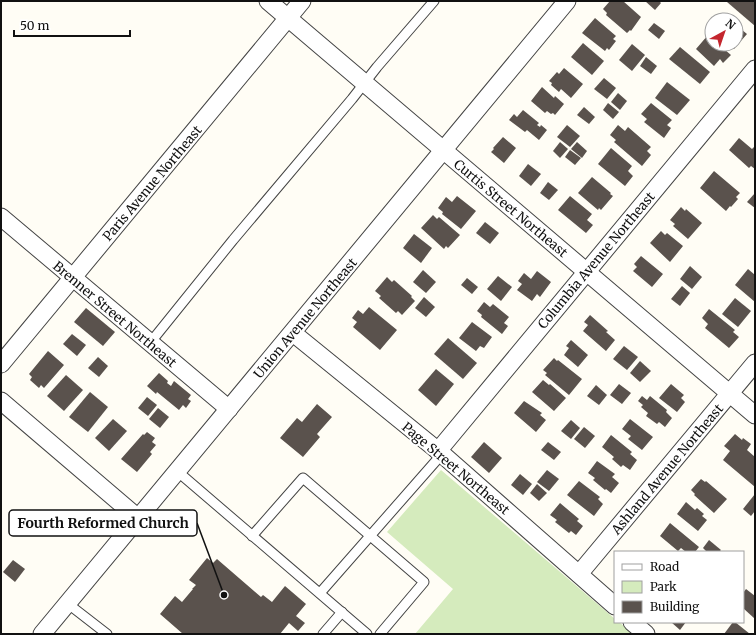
<svg xmlns="http://www.w3.org/2000/svg" width="756" height="635" viewBox="0 0 756 635" font-family="Merriweather,serif">
<style>
.green{fill:#d5ebbd}
.building{fill:#5a524d}
.lines{fill:none;stroke-linecap:round;stroke-linejoin:round}
.service-casing{stroke:#444;stroke-width:11}
.minor-casing{stroke:#444;stroke-width:19}
.service{stroke:#fff;stroke-width:9}
.minor{stroke:#fff;stroke-width:17}
.labels{text-anchor:middle;stroke-width:4;stroke-linejoin:round;paint-order:stroke}
.street-label{font-size:13px;fill:#111;stroke:#fff}
.leader{fill:none;stroke:#111;stroke-width:1.5}
.callout-dot{fill:#111;stroke:#fff;stroke-width:1.5}
.callout{fill:#fff;stroke:#111;stroke-width:1.5}
.callout-label{font-size:14px;text-anchor:middle;font-weight:bold;fill:#111}
</style>
<rect width="100%" height="100%" fill="#fffdf5"/>
<!-- green -->
<path class="green" d="M441,470L615,619V622H619L633,634H415L453,589L387,532Z"/>
<!-- building -->
<g class="building">
<path d="M610,1H623L641,17L631,31L630,30L627,33L606,15L607,13L603,9Z"/>
<path d="M645,1H659L661,3L655,10Z"/>
<path d="M728,1H755V26L727,2Z"/>
<path d="M595,18L616,36L613,39L616,41L609,50L607,48L605,51L582,33Z"/>
<path d="M654,23L665,31L659,39L648,30Z"/>
<path d="M736,25L747,34L734,49L729,44H736Z"/>
<path d="M708,35L712,38V44H718L731,55L723,63L720,59L714,66L696,49Z"/>
<path d="M583,43L604,61L592,75L571,57Z"/>
<path d="M632,44L645,55L632,71L619,60Z"/>
<path d="M680,47L710,72L700,84L669,59Z"/>
<path d="M646,57L657,66L651,74L640,66Z"/>
<path d="M564,68L583,84L571,98L561,89L559,92L551,85L552,83L549,81L557,72L559,74Z"/>
<path d="M604,78L616,88L607,99L594,89Z"/>
<path d="M667,82L690,100L677,115L655,98Z"/>
<path d="M542,87L554,98L555,96L564,104L555,115L553,113L551,114L547,111L545,113L531,101Z"/>
<path d="M618,93L627,101L620,110L611,102Z"/>
<path d="M608,103L619,112L613,119L603,110Z"/>
<path d="M651,103L672,120L667,125L671,128L664,138L644,122L647,119L641,114Z"/>
<path d="M584,107L595,117L589,124L577,115Z"/>
<path d="M523,110L539,123L537,125L540,127L541,125L547,130L539,140L527,130L525,132L509,120L514,114L517,117Z"/>
<path d="M567,125L580,136L570,147L557,137Z"/>
<path d="M618,125L625,131L628,127L651,147L647,151L651,155L642,166L614,142L616,140L610,135Z"/>
<path d="M503,137L516,148L504,163L491,152L494,149L493,148Z"/>
<path d="M739,138L752,149L754,147L755,148V169L751,166L749,168L729,150Z"/>
<path d="M560,142L568,149L560,158L553,151Z"/>
<path d="M577,142L587,151L582,158L571,149Z"/>
<path d="M611,148L632,166L628,171L633,176L625,186L598,164Z"/>
<path d="M570,150L581,158L575,165L565,157Z"/>
<path d="M528,164L541,174L531,186L519,176Z"/>
<path d="M714,171L740,193L736,197L738,199L731,207L730,206L726,211L700,188Z"/>
<path d="M592,177L611,193L610,194L613,196L601,210L599,208L598,210L578,193Z"/>
<path d="M548,182L558,190L549,200L540,193Z"/>
<path d="M755,193V208L747,202Z"/>
<path d="M457,196L476,211L461,229L442,214L443,212L438,208L446,197L452,202Z"/>
<path d="M570,196L592,214L587,220L593,225L586,233L558,210Z"/>
<path d="M681,207L685,211L686,209L702,223L688,239L673,226L675,224L670,220Z"/>
<path d="M433,215L437,219L439,217L460,235L448,248L446,246L444,249L421,228Z"/>
<path d="M485,222L499,233L490,244L476,233Z"/>
<path d="M661,231L665,235L667,233L683,246L670,262L650,243Z"/>
<path d="M414,234L432,248L421,263L403,248Z"/>
<path d="M641,256L663,274L652,287L633,271L637,267L634,264Z"/>
<path d="M690,266L702,277L692,289L680,279Z"/>
<path d="M748,269L755,275V302L735,285Z"/>
<path d="M423,270L436,282L426,293L413,282Z"/>
<path d="M537,271L551,282L540,297L537,294L532,301L517,290L522,284L518,281L524,273L531,279Z"/>
<path d="M498,276L512,287L501,301L487,289Z"/>
<path d="M387,277L392,282L394,280L412,296L411,297L415,301L402,315L398,311L396,313L379,298L381,296L375,291Z"/>
<path d="M467,278L478,287L472,294L461,285Z"/>
<path d="M682,286L690,293L680,306L671,299Z"/>
<path d="M424,297L435,307L426,317L415,308Z"/>
<path d="M735,298L751,311L738,327L722,314Z"/>
<path d="M484,302L490,307L493,304L509,317L504,323L508,326L502,334L481,317L482,315L477,311Z"/>
<path d="M369,307L397,330L380,350L353,327L357,322L352,318L358,310L363,314Z"/>
<path d="M86,308L115,332L103,346L74,322Z"/>
<path d="M709,309L735,330L733,332L739,337L729,348L705,328L708,324L702,318Z"/>
<path d="M590,315L608,331L606,332L615,340L606,351L583,331L588,325L584,322Z"/>
<path d="M472,322L492,337L484,348L480,346L476,351L459,338Z"/>
<path d="M72,334L86,345L77,356L63,344Z"/>
<path d="M448,338L477,363L463,379L434,354Z"/>
<path d="M571,340L588,355L578,367L564,355L569,348L566,346Z"/>
<path d="M624,346L638,357L627,370L613,359Z"/>
<path d="M48,351L64,365L44,388L41,385L39,388L30,380L32,377L29,374Z"/>
<path d="M98,357L108,366L99,377L88,368Z"/>
<path d="M554,358L557,361L558,360L582,379L569,395L545,375L547,373L543,370Z"/>
<path d="M640,361L651,371L640,382L630,373Z"/>
<path d="M436,369L454,384L436,406L418,390Z"/>
<path d="M159,373L168,381L167,383L171,386L174,381L191,395L188,399L191,401L186,408L183,405L179,410L157,392L156,394L147,386Z"/>
<path d="M66,375L83,390L64,411L47,396Z"/>
<path d="M543,380L549,385L550,384L566,398L554,411L532,392Z"/>
<path d="M619,384L631,393L622,404L610,395Z"/>
<path d="M671,384L684,395L681,398L685,402L677,412L659,398Z"/>
<path d="M596,385L607,395L599,405L587,396Z"/>
<path d="M90,392L108,407L88,432L69,417Z"/>
<path d="M642,396L647,400L650,396L667,410L666,412L672,418L665,427L659,422L657,424L646,416L648,413L641,407L643,405L638,401Z"/>
<path d="M147,397L157,405L148,416L138,408Z"/>
<path d="M524,401L542,413L540,415L546,420L536,432L514,413Z"/>
<path d="M317,404L332,417L317,434L320,437L303,457L280,438L297,418L302,422Z"/>
<path d="M158,408L169,417L160,428L149,419Z"/>
<path d="M113,419L127,431L109,451L95,438Z"/>
<path d="M630,419L653,437L642,450L628,439L631,436L622,429Z"/>
<path d="M571,420L580,428L571,439L561,431Z"/>
<path d="M584,427L595,436L585,448L574,439Z"/>
<path d="M147,432L155,438L152,442L156,445L150,452L152,454L137,472L121,459L143,434L144,435Z"/>
<path d="M735,434L742,440L743,438L751,444L747,450L755,457V487L723,460L730,451L724,446Z"/>
<path d="M611,435L632,452L630,454L637,460L630,470L623,465L621,467L612,459L614,457L602,447Z"/>
<path d="M484,442L502,458L489,473L471,457Z"/>
<path d="M548,442L561,452L554,460L541,450Z"/>
<path d="M597,461L615,474L612,477L619,483L611,493L606,489L605,490L593,480L595,478L588,473Z"/>
<path d="M547,470L559,479L549,491L537,482Z"/>
<path d="M520,474L532,484L523,495L511,485Z"/>
<path d="M701,479L705,482L706,481L727,499L714,513L694,495L695,494L691,490Z"/>
<path d="M579,481L600,497L598,499L603,504L594,516L567,495Z"/>
<path d="M537,484L547,493L539,501L530,493Z"/>
<path d="M755,494V511L751,516L743,509Z"/>
<path d="M686,502L695,510L697,508L704,514L702,516L707,520L698,531L677,514Z"/>
<path d="M560,503L579,519L577,521L583,526L576,535L571,531L569,533L555,522L557,520L550,515Z"/>
<path d="M670,523L699,547L695,552H686L681,548L678,551L660,536Z"/>
<path d="M709,540L721,550L719,552H707L703,548Z"/>
<path d="M207,558L213,563L217,559L261,597L263,595L272,602L285,586L306,604L296,616L305,623L298,631L289,623L280,634H183L160,614L175,596L182,602L193,589H192L196,585L189,580Z"/>
<path d="M13,560L25,569L15,582L3,572Z"/>
<path d="M746,589L755,596V619L743,608V593Z"/>
<path d="M671,622H686L680,630Z"/>
<path d="M733,622H735L750,634H724Z"/>
</g>
<g class="lines">
<!-- service casing -->
<g class="service-casing">
<g id="service">
<path d="M150,343L233,240L352,99L377,67L434,1"/>
<path d="M177,471L367,634"/>
<path d="M252,536L303,478L424,582L380,634"/>
<path d="M320,593L442,454"/>
<path d="M67,603L107,634"/>
<path d="M323,634L342,612"/>
</g>
</g>
<!-- minor casing -->
<g class="minor-casing">
<g id="minor">
<path d="M268,1L755,415"/>
<path d="M1,217L229,409"/>
<path d="M293,333L442,454L615,606"/>
<path d="M1,364L302,1"/>
<path d="M1,401L138,518"/>
<path d="M438,451L755,69"/>
<path d="M579,574L755,363"/>
<path d="M632,622L646,634"/>
<path d="M42,634L567,1"/>
</g>
</g>
<!-- service -->
<use href="#service" class="service"/>
<!-- minor -->
<use href="#minor" class="minor"/>
</g>
<g class="labels">
<!-- street labels -->
<g class="street-label">
<text transform="translate(152 183) rotate(-50)" y="5">Paris Avenue Northeast</text>
<text transform="translate(511 208) rotate(40)" y="5">Curtis Street Northeast</text>
<text transform="translate(596 260) rotate(-50)" y="5">Columbia Avenue Northeast</text>
<text transform="translate(115 314) rotate(40)" y="5">Brenner Street Northeast</text>
<text transform="translate(305 318) rotate(-50)" y="5">Union Avenue Northeast</text>
<text transform="translate(456 468) rotate(40)" y="5">Page Street Northeast</text>
<text transform="translate(667 469) rotate(-50)" y="5">Ashland Avenue Northeast</text>
</g>
</g>
<!-- callouts -->
<path class="leader" d="M224 595L197 523"/>
<circle class="callout-dot" cx="224" cy="595" r="4"/>
<rect class="callout" x="9" y="510" width="188" height="26" rx="4"/>
<g class="callout-label">
<text x="103" y="528">Fourth Reformed Church</text>
</g>
<!-- border -->
<rect width="756" height="635" fill="none" stroke="#111111" stroke-width="4"/>
<!-- legend -->
<rect x="614" y="551" width="130" height="72" fill="#ffffff" stroke="#a0a0a0"/>
<rect x="622" y="564" width="20" height="6" fill="#ffffff" stroke="#a0a0a0"/>
<text x="650" y="571" font-size="12" fill="#111111">Road</text>
<rect x="622" y="581" width="20" height="12" fill="#d5ebbd" stroke="#a0a0a0"/>
<text x="650" y="591" font-size="12" fill="#111111">Park</text>
<rect x="622" y="601" width="20" height="12" fill="#5a524d" stroke="#a0a0a0"/>
<text x="650" y="611" font-size="12" fill="#111111">Building</text>
<!-- north arrow -->
<g transform="translate(724 32) rotate(40)"><circle r="19" fill="#ffffff" stroke="#a0a0a0"/>
<path d="M0-3L7 15L0 10L-7 15Z" fill="#c4262e"/>
<text y="-6" font-size="11" font-weight="bold" text-anchor="middle" fill="#111111">N</text>
</g>
<!-- scale -->
<path d="M14 30v6h116v-6" fill="none" stroke="#111111" stroke-width="2"/>
<text x="20" y="30" font-size="12" fill="#111111" stroke="#ffffff" stroke-width="3" paint-order="stroke">50 m</text>
</svg>
